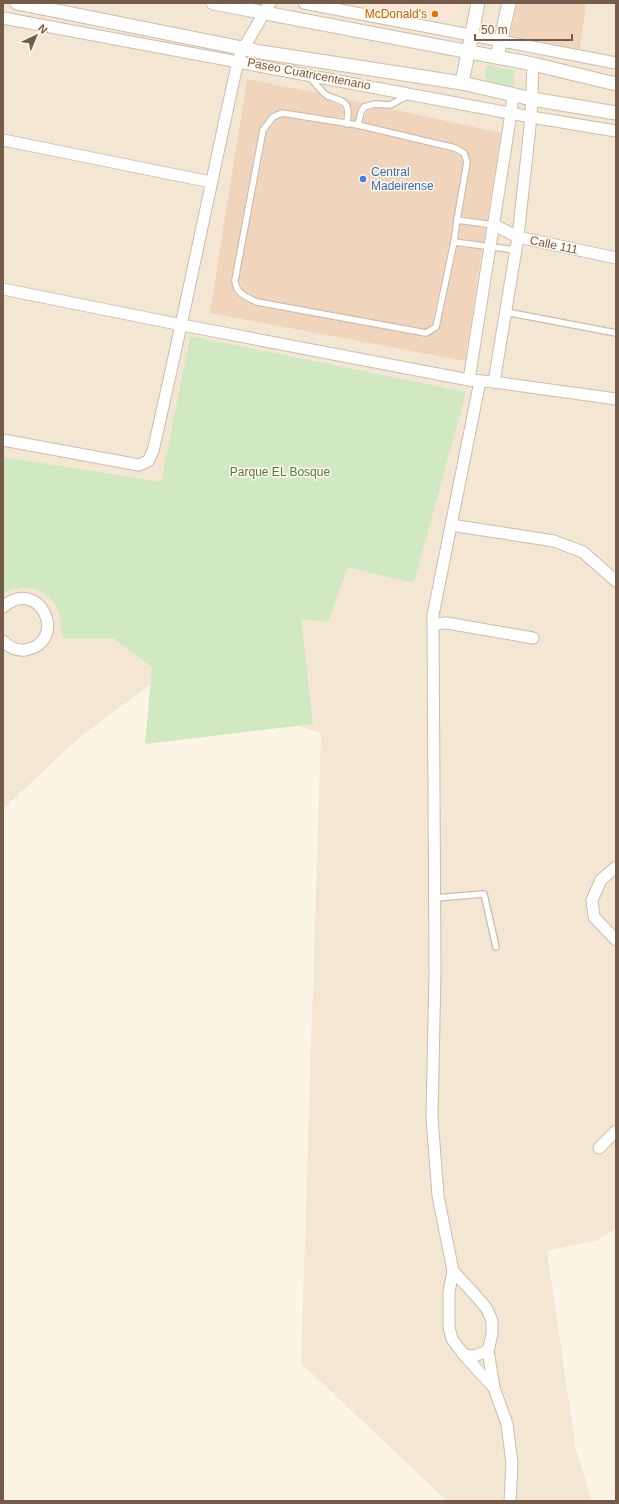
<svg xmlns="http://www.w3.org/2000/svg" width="619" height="1504" viewBox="0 0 619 1504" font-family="Arial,sans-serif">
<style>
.residential{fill:#f3e6d3}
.commercial{fill:#fce5d8}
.green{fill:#d1e9c3}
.building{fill:#f1d4bc}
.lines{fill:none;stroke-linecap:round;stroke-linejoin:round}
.service-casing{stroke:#cdbcab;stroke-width:8}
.minor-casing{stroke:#cdbcab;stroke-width:13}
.tertiary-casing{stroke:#cdbcab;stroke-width:15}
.service{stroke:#fff;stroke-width:5.5}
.minor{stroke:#fff;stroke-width:11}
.tertiary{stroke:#fff;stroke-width:13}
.food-dot{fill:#e8710a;stroke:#fff8eb;stroke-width:1.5}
.shop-dot{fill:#3f7fe0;stroke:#fff8eb;stroke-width:1.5}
.labels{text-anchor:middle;stroke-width:3;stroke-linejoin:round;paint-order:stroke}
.food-label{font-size:12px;fill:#c56008;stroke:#fff8eb;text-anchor:end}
.street-label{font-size:12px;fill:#745b4a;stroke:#fff8eb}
.shop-label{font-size:12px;fill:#366cbe;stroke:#fff8eb;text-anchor:start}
.park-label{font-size:12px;fill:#507a42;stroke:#fff8eb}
</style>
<rect width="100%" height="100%" fill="#fcf4e4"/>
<!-- residential -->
<path class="residential" d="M3,3H616V1228L598,1240L547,1251L576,1450L592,1501H447L301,1363L321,733L154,682L102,720L71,745L3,809Z"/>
<!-- commercial -->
<path class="commercial" d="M360,3H461L452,18L445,21Z"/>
<!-- green -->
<g class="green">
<path d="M487,65L515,71L513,89L489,84C485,77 484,73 487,65Z"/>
<path d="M190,336L466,392L414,583L348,567L328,622L301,619L313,724L145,744L152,667L113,638H63C61,630 61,621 59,613C53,594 33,584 14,589C10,590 6,591 3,594V457L161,482Z"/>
</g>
<!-- building -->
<g class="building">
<path d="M517,3H586L580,49L510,35Z"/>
<path d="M247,79L318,93L326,100L341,106L344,113L343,118L281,109L270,114L259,128L231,279L232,286L236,294L243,300L256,306L426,337L438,331L440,328L457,247L482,250L465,361L210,313Z"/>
<path d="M346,99L364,103L360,105L357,110L355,120H352V108Z"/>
<path d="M375,108L392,109L501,133L487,220L462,216L471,163L466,150L456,144L363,122L367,111Z"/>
<path d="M283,117L357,129L453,152L460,156L463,162L450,241L432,324L425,329L258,298L242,289L239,280L267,132L276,120Z"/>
<path d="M461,225L486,228L484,242L459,238Z"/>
</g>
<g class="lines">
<!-- service casing -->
<g class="service-casing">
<g id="service">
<path d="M310,77C316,84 321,92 328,96C335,99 345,100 347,107C349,112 347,119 347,124"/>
<path d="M358,125L361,112L364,107L375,104L390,105L409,95"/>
<path d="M494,225L457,220L467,162L464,153L455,148L358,125L282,113L273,117L263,130L235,280C236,294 245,296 257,302L426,333L436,327L454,242L516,250"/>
<path d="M454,242L457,220"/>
<path d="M506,312L616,333"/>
<path d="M435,898L484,894L496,947"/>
</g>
</g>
<!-- minor casing -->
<g class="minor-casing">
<g id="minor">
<path d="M304,3L616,63"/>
<path d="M3,18L531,117L616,131"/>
<path d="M3,140L211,182"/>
<path d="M494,225L518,237L616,258"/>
<path d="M3,289L182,325L469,380L494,382L616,399"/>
<path d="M469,380L511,113L513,95"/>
<path d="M480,381L433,615L435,971L432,1118L438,1196L453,1271L449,1292V1327L452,1339L464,1355L494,1388"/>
<path d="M494,382L518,237L531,117L533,64"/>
<path d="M3,440L139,465L148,461L153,451C183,321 209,191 238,61L243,49L270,3"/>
<path d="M451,525L554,541L583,552L616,581"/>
<path d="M3,607C40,575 70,642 25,650C17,651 9,647 3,641"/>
<path d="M433,624L447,623L533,638"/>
<path d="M616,867L601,880L592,900L594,917L616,940"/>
<path d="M599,1148L616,1131"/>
<path d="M453,1271L477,1297L487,1309L492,1321V1334L488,1351L494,1388L507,1424L512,1463L510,1501"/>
<path d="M464,1355L474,1356L488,1351"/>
</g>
</g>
<!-- tertiary casing -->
<g class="tertiary-casing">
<g id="tertiary">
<path d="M17,3L261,52L462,83L532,99L616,113"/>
<path d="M213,3L533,64L616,84"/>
<path d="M497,57L509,3"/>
<path d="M462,83L478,3"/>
</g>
</g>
<!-- service -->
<use href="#service" class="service"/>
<!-- minor -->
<use href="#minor" class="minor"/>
<!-- tertiary -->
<use href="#tertiary" class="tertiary"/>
</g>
<!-- markers -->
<circle class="food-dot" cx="435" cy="14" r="4"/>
<circle class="shop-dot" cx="363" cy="179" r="4"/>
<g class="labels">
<!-- food labels -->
<g class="food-label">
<text x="427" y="18">McDonald's</text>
</g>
<!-- street labels -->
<g class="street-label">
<text transform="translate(309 74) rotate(11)" y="4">Paseo Cuatricentenario</text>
<text transform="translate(554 245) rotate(12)" y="4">Calle 111</text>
</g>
<!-- shop labels -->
<g class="shop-label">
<text x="371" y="176">Central<tspan x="371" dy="14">Madeirense</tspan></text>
</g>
<!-- park labels -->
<g class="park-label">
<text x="280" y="476">Parque EL Bosque</text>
</g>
</g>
<!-- border -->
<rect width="619" height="1504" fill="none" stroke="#745b4a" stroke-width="8"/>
<!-- north arrow -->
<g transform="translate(36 36) rotate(44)" stroke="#fff8eb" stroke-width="3" paint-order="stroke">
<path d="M0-3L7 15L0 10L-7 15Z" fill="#745b4a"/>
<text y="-6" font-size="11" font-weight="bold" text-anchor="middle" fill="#745b4a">N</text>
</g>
<!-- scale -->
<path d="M475 34v6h97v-6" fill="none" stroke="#745b4a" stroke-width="2"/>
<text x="481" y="34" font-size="12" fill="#745b4a" stroke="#fff8eb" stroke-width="3" paint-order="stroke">50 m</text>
</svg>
